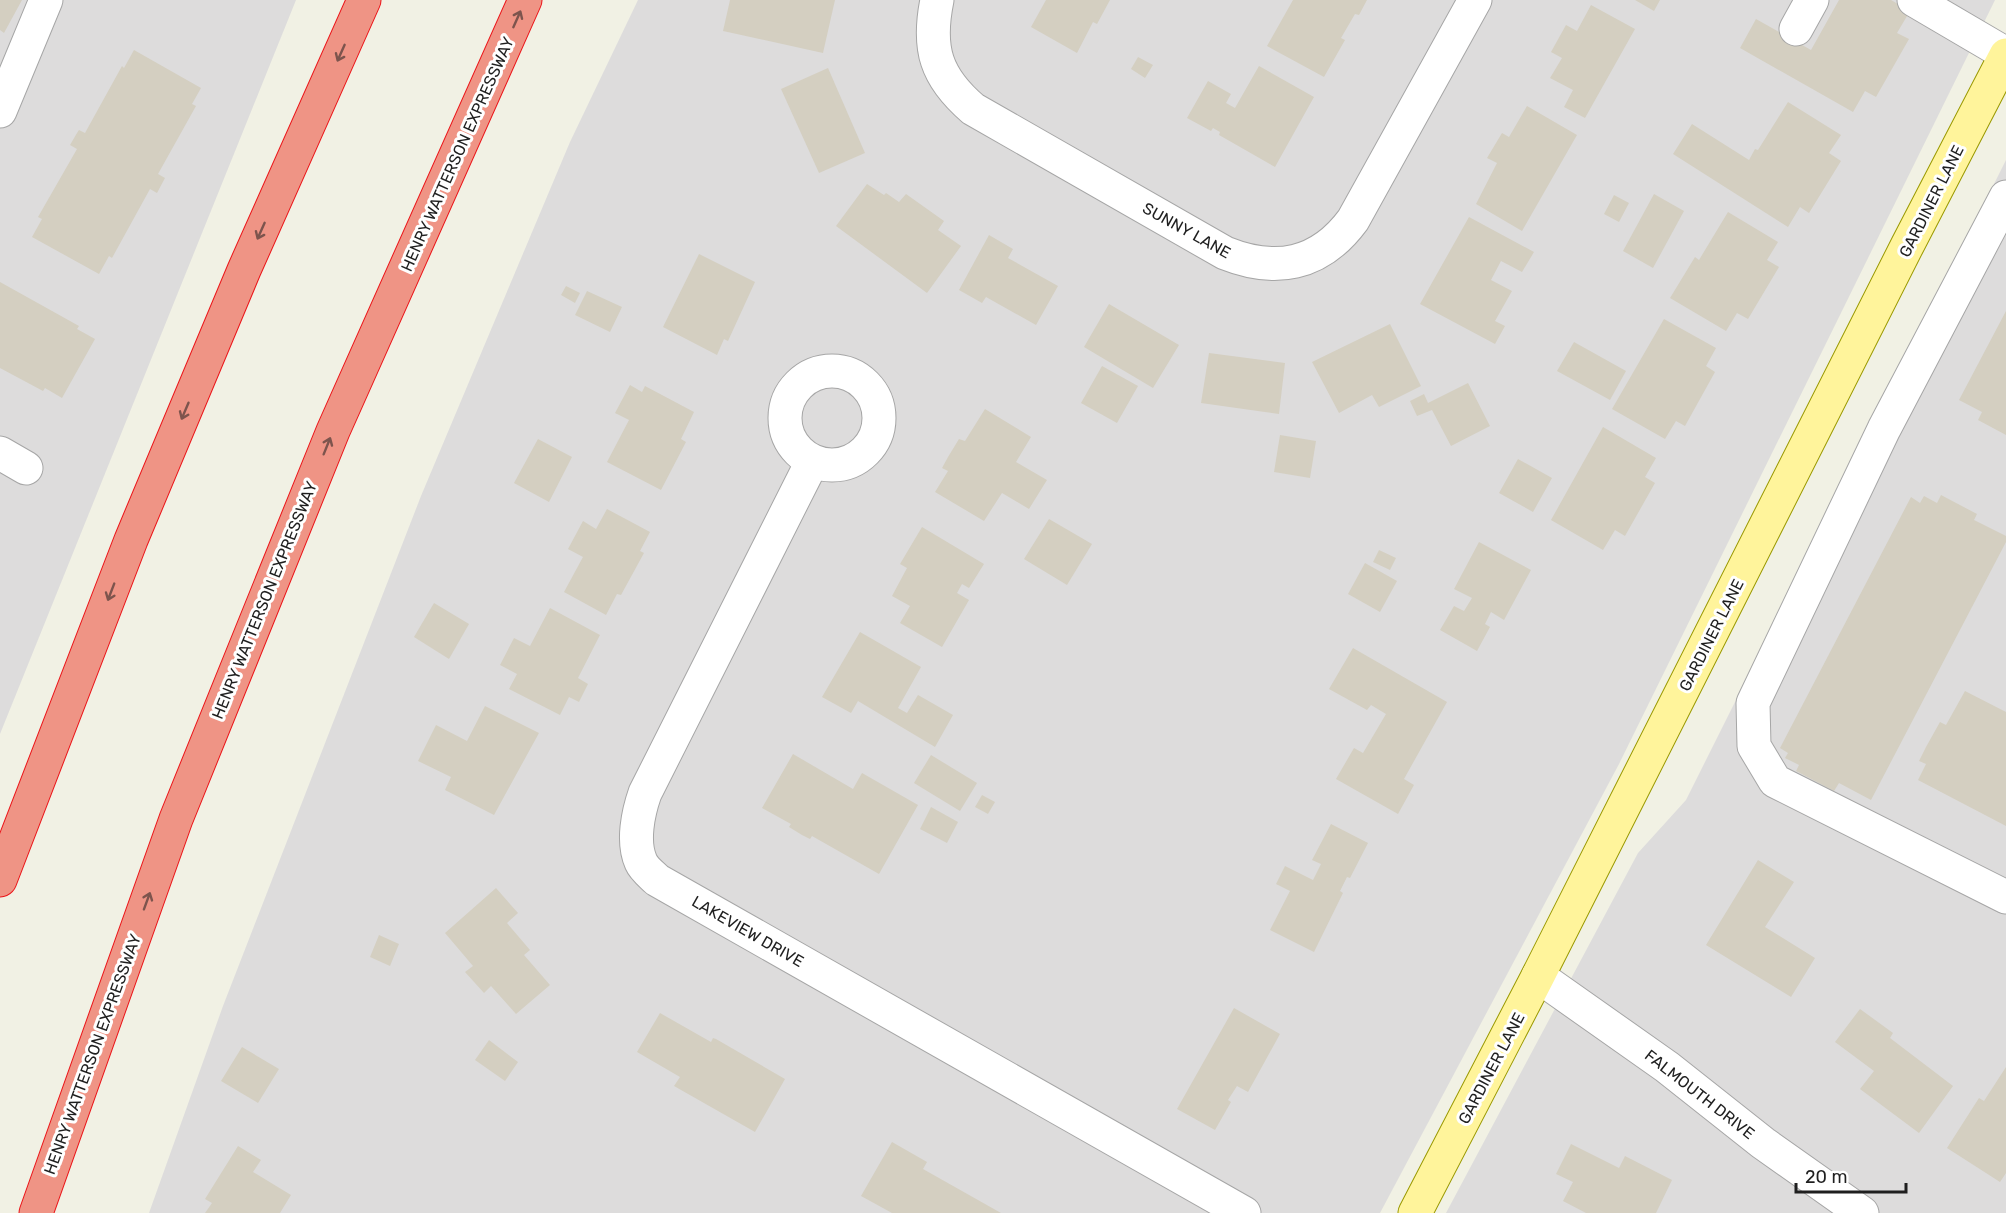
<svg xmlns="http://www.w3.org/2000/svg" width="2006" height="1213" viewBox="0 0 2006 1213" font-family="Rubik,sans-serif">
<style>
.residential{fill:#dddcdc}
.building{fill:#d4cfc1}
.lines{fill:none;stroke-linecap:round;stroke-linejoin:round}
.minor-casing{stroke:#a6a6a6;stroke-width:35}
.major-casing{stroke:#9a9900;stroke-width:35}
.highway-casing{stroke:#eb1519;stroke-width:35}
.minor{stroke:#fff;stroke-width:33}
.major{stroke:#fff49b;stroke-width:33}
.highway{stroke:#ef9485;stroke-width:33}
.oneway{stroke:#7d544d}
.labels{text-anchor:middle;stroke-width:6;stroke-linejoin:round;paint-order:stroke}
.street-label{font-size:16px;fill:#1f1f1f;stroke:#fff}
</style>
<rect width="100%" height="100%" fill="#f1f1e4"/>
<!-- residential -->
<g class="residential">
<path d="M0,0H296L0,734Z"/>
<path d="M638,0H1995L1619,764L1380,1213H149L223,1006L421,496L570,142Z"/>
<path d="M2006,160V1213H1446L1638,853L1686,800Z"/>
</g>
<!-- building -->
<g class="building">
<path d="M0,0H22L4,33L0,30Z"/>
<path d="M730,0H835L823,53L723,31Z"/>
<path d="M1046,0H1110L1097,24L1093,22L1077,53L1031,27Z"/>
<path d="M1293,0H1367L1359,15L1355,14L1341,38L1345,40L1324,77L1267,46Z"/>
<path d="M1635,0H1660L1654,11Z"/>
<path d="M1839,0H1891L1910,11L1897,33L1909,39L1876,97L1865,91L1853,112L1740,48L1756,19L1811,50Z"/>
<path d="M1591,5L1635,29L1585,118L1564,107L1573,90L1550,78L1562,58L1551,52L1566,25L1577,31Z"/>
<path d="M134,50L201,88L192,104L196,106L158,174L165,178L157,193L150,189L112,258L109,256L99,274L32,237L42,219L38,217L77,149L70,145L77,133L79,130L85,133L122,66L124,68Z"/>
<path d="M1138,57L1153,65L1145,78L1131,69Z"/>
<path d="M1259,66L1314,97L1275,167L1219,135L1220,132L1213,128L1211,131L1187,118L1208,81L1231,94L1226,103L1235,108Z"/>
<path d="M828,68L865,153L819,173L781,89Z"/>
<path d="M1788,102L1841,135L1829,153L1841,161L1809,213L1800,207L1788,227L1673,154L1692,124L1749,160L1755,149L1758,150Z"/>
<path d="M1527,106L1577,135L1522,231L1476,204L1497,163L1487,158L1502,133L1509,137Z"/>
<path d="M867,184L884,195L886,193L899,202L906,194L944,221L938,230L961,246L927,293L836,226Z"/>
<path d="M1654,194L1684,211L1653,268L1623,251Z"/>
<path d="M1614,195L1629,203L1619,222L1604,214Z"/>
<path d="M1728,212L1778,242L1767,260L1779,267L1748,319L1737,313L1726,331L1670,298L1695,257L1699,260Z"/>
<path d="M1469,217L1534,252L1522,272L1501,261L1491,280L1512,291L1495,321L1505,326L1495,344L1420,304Z"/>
<path d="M989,235L1013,249L1008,258L1058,286L1036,325L986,297L982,303L959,290Z"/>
<path d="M699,254L755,282L728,341L724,339L717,355L663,327Z"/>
<path d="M0,282L79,326L77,329L95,339L62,398L45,388L43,391L0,368Z"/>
<path d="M566,286L580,293L575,303L561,295Z"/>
<path d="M587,291L622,307L610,332L575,315Z"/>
<path d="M1109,304L1179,345L1153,388L1084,347Z"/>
<path d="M2006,311V435L1978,420L1982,412L1959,400Z"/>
<path d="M1664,319L1716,348L1706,366L1715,372L1685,426L1676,421L1665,439L1612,409Z"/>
<path d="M1390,324L1421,386L1379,407L1372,395L1339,413L1312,362Z"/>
<path d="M1574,342L1626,371L1610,400L1557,371Z"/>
<path d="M1209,353L1285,363L1279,414L1201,403Z"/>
<path d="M1102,366L1138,386L1117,423L1081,403Z"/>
<path d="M1468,383L1490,426L1451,446L1432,410L1417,416L1410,401L1424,394L1428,403Z"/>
<path d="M630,385L642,392L645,386L694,412L681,439L686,442L661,490L607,462L629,420L615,413Z"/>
<path d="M985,409L1031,437L1016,462L1047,480L1029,509L1002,493L984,521L935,492L948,471L942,468L948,457L959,439L965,441Z"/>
<path d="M1603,427L1656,458L1645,477L1655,483L1625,536L1615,530L1603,550L1551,520Z"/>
<path d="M1280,435L1316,441L1310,478L1274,472Z"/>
<path d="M538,439L572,457L549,502L514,483Z"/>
<path d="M1518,459L1552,478L1533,512L1499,493Z"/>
<path d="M1941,495L1977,514L1974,520L2006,536V542L1871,800L1839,783L1834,791L1796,771L1799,765L1785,758L1788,753L1780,748L1911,497L1920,503L1924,496L1937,503Z"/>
<path d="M607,509L650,532L640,551L644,553L621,595L617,594L606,615L564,592L583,557L568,549L583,521L596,529Z"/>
<path d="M1049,519L1092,544L1067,585L1024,559Z"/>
<path d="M922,527L984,564L969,588L962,584L957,593L969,600L942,647L900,623L910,606L892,596L907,568L900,564Z"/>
<path d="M1479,542L1531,570L1504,620L1491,612L1485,624L1490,627L1477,651L1440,630L1454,606L1464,611L1472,598L1454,589Z"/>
<path d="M1379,550L1396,558L1390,570L1373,562Z"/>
<path d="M1365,563L1397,581L1380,612L1348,594Z"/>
<path d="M434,603L469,624L449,659L414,637Z"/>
<path d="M550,608L600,635L578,678L588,684L579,702L569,697L560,715L509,689L517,674L500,665L514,638L530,646Z"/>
<path d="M860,632L921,667L898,708L907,713L918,695L953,715L935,747L858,701L851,713L822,697Z"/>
<path d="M1353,648L1447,702L1404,779L1414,785L1398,814L1336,779L1354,748L1363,753L1386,714L1371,705L1367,710L1329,689Z"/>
<path d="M1965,691L2006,712V826L1918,780L1926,764L1919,761L1926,747L1940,722L1946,725Z"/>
<path d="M485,706L539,733L494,815L445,790L451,777L418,761L436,725L467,741Z"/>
<path d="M793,754L853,789L862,773L918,805L879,874L812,836L810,839L802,835L789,827L791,824L762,808Z"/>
<path d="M931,755L977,783L960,811L914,783Z"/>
<path d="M982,795L995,802L988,814L975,807Z"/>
<path d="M931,807L958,822L947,843L920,829Z"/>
<path d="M1331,824L1368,843L1350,878L1347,877L1340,891L1343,893L1314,952L1270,930L1290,891L1276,884L1285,866L1313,880L1321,864L1312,860Z"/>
<path d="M1758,860L1794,882L1765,927L1815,958L1791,997L1706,945Z"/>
<path d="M496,888L518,913L507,923L530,950L524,955L550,985L516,1014L491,986L484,993L465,972L473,966L445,933Z"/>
<path d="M379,935L399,944L390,966L370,957Z"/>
<path d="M1234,1008L1280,1034L1248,1092L1237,1086L1228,1100L1231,1102L1215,1130L1177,1109Z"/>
<path d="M1860,1009L1893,1033L1890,1038L1953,1086L1919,1133L1860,1089L1874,1071L1835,1042Z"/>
<path d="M660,1013L711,1042L713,1038L716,1039L785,1079L755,1132L674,1086L680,1077L637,1052Z"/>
<path d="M489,1040L518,1062L505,1081L475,1060Z"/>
<path d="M242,1047L279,1069L258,1103L221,1081Z"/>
<path d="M2006,1067V1173L2000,1182L1947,1148L1979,1098L1984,1101Z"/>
<path d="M892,1142L927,1162L923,1169L1001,1213H892L861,1196Z"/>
<path d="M1571,1144L1619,1168L1625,1156L1672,1180L1656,1213H1586L1563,1201L1573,1182L1556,1174Z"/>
<path d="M238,1146L261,1160L253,1172L291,1195L280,1213H205L212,1203L205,1199Z"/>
</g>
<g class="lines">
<!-- minor casing -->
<g class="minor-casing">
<g id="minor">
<path d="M937,0C927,49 936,77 973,109L1225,253C1275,273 1319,266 1353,220L1475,0"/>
<path d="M1914,0L2006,54"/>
<path d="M1796,29L1812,0"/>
<path d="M0,111L46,0"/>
<path d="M2006,197L1884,429L1753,703L1754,746L1775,781L2006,897"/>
<circle cx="832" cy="418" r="47"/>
<path d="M0,453L26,468"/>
<path d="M812,462L645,793C638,813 632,842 641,862C644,869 652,875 657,880L1244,1213"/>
<path d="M1538,976L1667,1067L1763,1143L1862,1213"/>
</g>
</g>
<!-- major casing -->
<g class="major-casing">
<path id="major" d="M1415,1213L1538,976L1907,246L2006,55"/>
</g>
<!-- highway casing -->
<g class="highway-casing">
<g id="highway">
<path d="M0,880L131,540L244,270L364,0"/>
<path d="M36,1213L176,819L333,431L525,0"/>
</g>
</g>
<!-- minor -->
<use href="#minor" class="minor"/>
<!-- major -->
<use href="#major" class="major"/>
<!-- highway -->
<use href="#highway" class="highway"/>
</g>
<!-- one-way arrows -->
<defs><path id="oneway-shaft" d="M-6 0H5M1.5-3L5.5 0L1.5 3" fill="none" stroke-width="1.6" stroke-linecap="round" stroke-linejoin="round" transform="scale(1.5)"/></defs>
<g class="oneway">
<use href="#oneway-shaft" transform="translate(517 19) rotate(-66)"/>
<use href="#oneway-shaft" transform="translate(341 53) rotate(114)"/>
<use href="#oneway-shaft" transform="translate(261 231) rotate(114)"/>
<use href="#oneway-shaft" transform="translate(185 411) rotate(113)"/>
<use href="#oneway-shaft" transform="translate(327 446) rotate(-68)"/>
<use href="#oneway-shaft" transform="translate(111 592) rotate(111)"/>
<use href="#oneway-shaft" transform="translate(147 901) rotate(-70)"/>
</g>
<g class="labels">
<!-- street labels -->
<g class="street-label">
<text transform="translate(457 154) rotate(-66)" y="6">HENRY WATTERSON EXPRESSWAY</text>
<text transform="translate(1931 201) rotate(-63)" y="6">GARDINER LANE</text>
<text transform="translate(1187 230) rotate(29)" y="6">SUNNY LANE</text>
<text transform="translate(264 600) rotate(-68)" y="6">HENRY WATTERSON EXPRESSWAY</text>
<text transform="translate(1711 635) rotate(-63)" y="6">GARDINER LANE</text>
<text transform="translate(748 931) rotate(30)" y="6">LAKEVIEW DRIVE</text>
<text transform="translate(92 1054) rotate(-70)" y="6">HENRY WATTERSON EXPRESSWAY</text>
<text transform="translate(1491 1068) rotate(-62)" y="6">GARDINER LANE</text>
<text transform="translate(1700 1094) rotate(38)" y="6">FALMOUTH DRIVE</text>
</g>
</g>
<!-- scale -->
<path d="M1796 1183v9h110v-9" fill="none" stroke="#1f1f1f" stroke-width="3"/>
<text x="1805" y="1183" font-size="18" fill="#1f1f1f" stroke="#ffffff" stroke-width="4.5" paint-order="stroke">20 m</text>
</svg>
